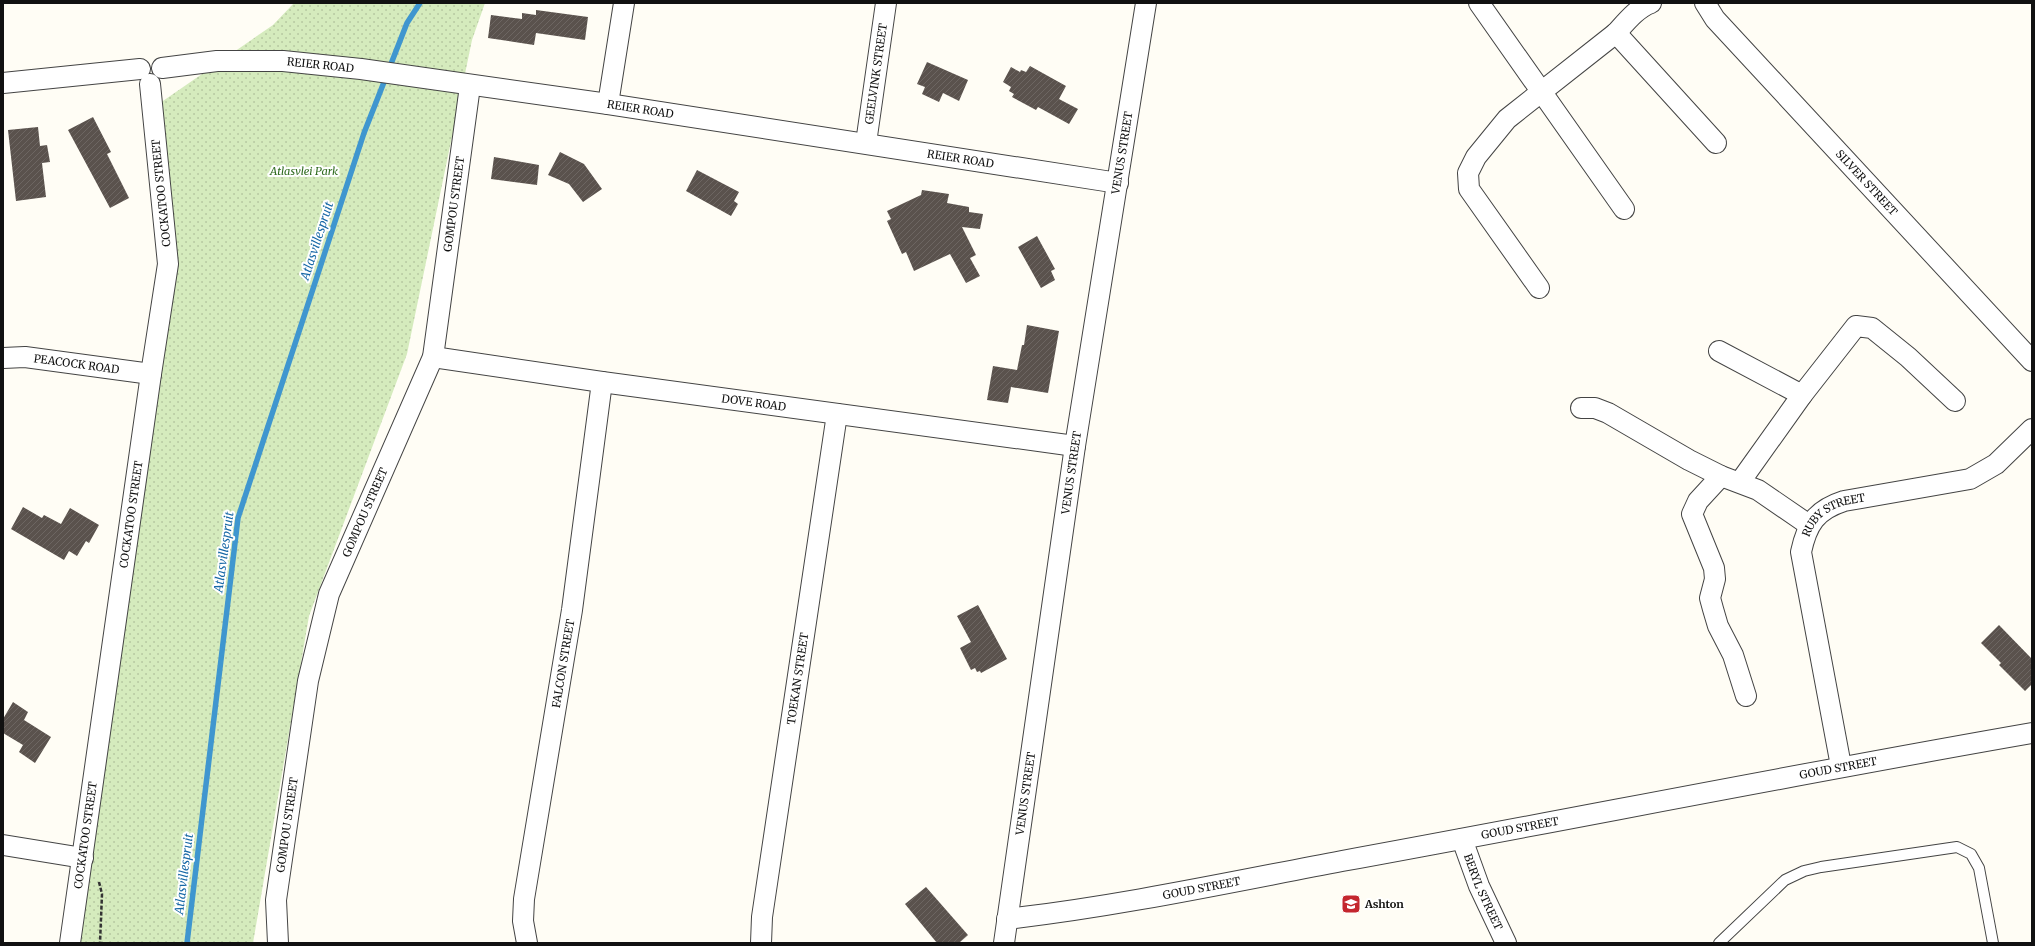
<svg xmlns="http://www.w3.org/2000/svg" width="2035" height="946" viewBox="0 0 2035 946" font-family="Merriweather,serif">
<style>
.park{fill:url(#park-dots)}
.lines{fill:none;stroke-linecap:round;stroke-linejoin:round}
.stream{stroke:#3f96cf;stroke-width:5.5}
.building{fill:url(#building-hatch)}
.lane-casing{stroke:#444;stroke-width:12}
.street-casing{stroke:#444;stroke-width:22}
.path{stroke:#333;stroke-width:2.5;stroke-dasharray:4 2;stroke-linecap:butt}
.lane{stroke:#fff;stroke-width:10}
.street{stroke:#fff;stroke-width:20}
.labels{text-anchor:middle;stroke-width:4;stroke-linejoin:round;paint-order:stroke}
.street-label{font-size:11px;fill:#111;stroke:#fff}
.park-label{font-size:11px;font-style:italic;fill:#2f6b1f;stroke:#fff}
.poi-label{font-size:11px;font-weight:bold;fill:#111;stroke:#fff;text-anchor:start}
.water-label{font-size:12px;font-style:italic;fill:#1768a6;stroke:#fff}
</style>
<defs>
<pattern id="park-dots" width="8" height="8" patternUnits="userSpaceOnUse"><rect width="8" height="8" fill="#d5ebbd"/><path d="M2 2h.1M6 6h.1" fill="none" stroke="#b6c8a1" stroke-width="1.8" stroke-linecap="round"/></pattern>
<pattern id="building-hatch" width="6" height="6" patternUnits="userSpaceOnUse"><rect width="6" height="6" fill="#5a524d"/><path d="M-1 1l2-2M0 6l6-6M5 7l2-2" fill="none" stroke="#6d6662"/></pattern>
</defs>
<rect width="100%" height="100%" fill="#fffdf5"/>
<!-- park -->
<path class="park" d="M294,3H485L472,40L407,354L309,616L253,943H80L105,757L176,273L160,103L273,25Z"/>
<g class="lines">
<!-- stream -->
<g class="stream">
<path d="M389,69L407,23L420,3"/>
<path d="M187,943L238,518L364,133L386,77"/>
</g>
</g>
<!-- building -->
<g class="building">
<path d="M536,10L588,17L585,40L536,33L534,45L488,38L491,15L522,19V13L536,15Z"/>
<path d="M927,62L968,80L959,101L943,93L939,102L922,94L925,87L917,84Z"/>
<path d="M1030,66L1066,86L1059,99L1078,109L1069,124L1038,107L1036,110L1012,97L1014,94L1009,91L1011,87L1003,82L1011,67L1020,72L1021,70L1026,72Z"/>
<path d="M93,117L111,152L107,154L129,198L110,208L68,130Z"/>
<path d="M38,127L40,146L47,145L50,162L42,163L46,197L16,201L8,130Z"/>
<path d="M560,152L584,164L602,189L583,202L569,184L548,175Z"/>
<path d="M494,157L539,165L537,185L491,179Z"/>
<path d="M697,170L739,192L734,201L738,204L731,216L686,191Z"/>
<path d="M922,190L949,194L947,203L969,207V212L983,214L980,229L962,227L976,255L970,258L980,276L966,283L950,254L914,271L906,252L902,254L887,221L891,219L887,211L921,195Z"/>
<path d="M1037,236L1055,269L1051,271L1055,280L1041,288L1018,247Z"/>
<path d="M1027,325L1059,331L1048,393L1011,387L1008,403L987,400L993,366L1017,370L1022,345H1024Z"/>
<path d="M23,507L42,518L44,515L61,524L70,508L99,525L89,543L86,541L77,556L69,551L64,560L11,529Z"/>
<path d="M978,605L1007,659L981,673L980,671L977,672L975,668L971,670L960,648L971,642L957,616Z"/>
<path d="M1999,625L2032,659V684L2025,691L1999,665L2001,663L1981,643Z"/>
<path d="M13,702L28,712L24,720L51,737L35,763L19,752L23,745L3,733V719Z"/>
<path d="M926,887L968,935L959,943H937L905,904Z"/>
</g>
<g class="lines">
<!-- lane casing -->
<g class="lane-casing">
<path id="lane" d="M1719,943L1785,880L1804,871L1821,867L1957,847L1971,854L1979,868L1993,943"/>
</g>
<!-- street casing -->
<g class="street-casing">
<g id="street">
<path d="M1479,3L1624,209"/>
<path id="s1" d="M1705,3L1715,19L2032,361"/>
<path d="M1616,33L1716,143"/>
<path id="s2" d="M162,68L217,61H283L361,69L608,104L1118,183"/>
<path d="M3,83L140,69"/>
<path d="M608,104L624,3"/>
<path id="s3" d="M866,143L886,3"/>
<path d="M1539,288L1469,189L1468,173L1476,157L1507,119L1616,33C1626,22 1637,8 1651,3"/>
<path d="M1719,351L1802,395"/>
<path id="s4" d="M433,357L602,382L1075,446"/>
<path id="s5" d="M3,358L25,357L151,374"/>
<path d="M1581,408H1595L1608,413L1689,460L1721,476L1758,490L1809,525"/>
<path d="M1721,476L1698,501L1692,514L1714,568L1715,579L1710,598L1713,609L1718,626L1733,655L1746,696"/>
<path d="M1740,482L1802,395L1856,326L1872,328L1908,357L1955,401"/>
<path id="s6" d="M1841,766L1801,552C1807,524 1816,510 1844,501L1970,479L1996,464L2032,429"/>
<path id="s7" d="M1462,839L1479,886L1506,943"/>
<path d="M3,845L83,858"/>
<path id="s8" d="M1007,919C1120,906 1231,882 1342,861C1572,819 1802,773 2032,733"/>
<path id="s9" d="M70,943L151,374L168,264L150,84"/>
<path id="s10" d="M278,943L276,900L308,681L329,594L433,357L470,86"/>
<path id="s11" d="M527,943L523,921L524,899L572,610L602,382"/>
<path id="s12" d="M761,943L762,917L837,414"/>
<path id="s13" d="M1004,943L1075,446L1146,3"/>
</g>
</g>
<!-- path -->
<path class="path" d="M99,882L102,894L100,943"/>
<!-- lane -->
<use href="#lane" class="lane"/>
<!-- street -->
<use href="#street" class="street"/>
</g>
<!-- icons -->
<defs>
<g id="school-square" transform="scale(1)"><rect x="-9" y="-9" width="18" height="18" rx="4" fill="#c4262e" stroke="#fff"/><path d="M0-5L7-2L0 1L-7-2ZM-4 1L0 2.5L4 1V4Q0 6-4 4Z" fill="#fff"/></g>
</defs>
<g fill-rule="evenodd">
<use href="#school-square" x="1351" y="904"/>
</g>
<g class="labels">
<!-- street labels -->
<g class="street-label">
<text dy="4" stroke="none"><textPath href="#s2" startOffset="159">REIER ROAD</textPath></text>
<text dy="4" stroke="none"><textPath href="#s3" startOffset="70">GEELVINK STREET</textPath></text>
<text dy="4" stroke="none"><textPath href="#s2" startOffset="482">REIER ROAD</textPath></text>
<text dy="4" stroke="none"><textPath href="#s13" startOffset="799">VENUS STREET</textPath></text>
<text dy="4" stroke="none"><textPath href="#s2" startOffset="806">REIER ROAD</textPath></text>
<text dy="4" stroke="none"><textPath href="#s1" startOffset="242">SILVER STREET</textPath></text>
<text transform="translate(161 193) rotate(-96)" y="4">COCKATOO STREET</text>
<text dy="4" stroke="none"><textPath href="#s10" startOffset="767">GOMPOU STREET</textPath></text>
<text dy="4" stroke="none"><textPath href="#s5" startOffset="74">PEACOCK ROAD</textPath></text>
<text dy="4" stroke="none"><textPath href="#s4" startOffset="324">DOVE ROAD</textPath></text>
<text dy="4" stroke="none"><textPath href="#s13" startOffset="475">VENUS STREET</textPath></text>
<text dy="4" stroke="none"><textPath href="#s10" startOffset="443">GOMPOU STREET</textPath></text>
<text dy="4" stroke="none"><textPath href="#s9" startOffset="433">COCKATOO STREET</textPath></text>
<text dy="4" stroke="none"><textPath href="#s6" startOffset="272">RUBY STREET</textPath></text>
<text dy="4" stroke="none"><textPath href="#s11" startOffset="283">FALCON STREET</textPath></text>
<text dy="4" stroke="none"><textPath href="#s12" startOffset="267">TOEKAN STREET</textPath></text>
<text dy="4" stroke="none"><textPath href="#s8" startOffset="845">GOUD STREET</textPath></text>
<text dy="4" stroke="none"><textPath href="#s13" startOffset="151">VENUS STREET</textPath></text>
<text dy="4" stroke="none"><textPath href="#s10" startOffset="119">GOMPOU STREET</textPath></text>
<text dy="4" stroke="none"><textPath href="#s8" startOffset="521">GOUD STREET</textPath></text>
<text dy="4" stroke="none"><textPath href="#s9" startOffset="109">COCKATOO STREET</textPath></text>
<text dy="4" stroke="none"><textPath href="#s8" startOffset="197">GOUD STREET</textPath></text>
<text dy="4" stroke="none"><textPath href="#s7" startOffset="57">BERYL STREET</textPath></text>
</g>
<!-- park labels -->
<g class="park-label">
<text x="304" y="175">Atlasvlei Park</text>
</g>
<!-- poi labels -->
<g class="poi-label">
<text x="1365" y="908">Ashton</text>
</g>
<!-- water labels -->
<g class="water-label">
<text transform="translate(317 241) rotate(-72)" y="4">Atlasvillespruit</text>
<text transform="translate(224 552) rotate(-82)" y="4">Atlasvillespruit</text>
<text transform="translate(184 874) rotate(-83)" y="4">Atlasvillespruit</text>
</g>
</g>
<!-- border -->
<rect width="2035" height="946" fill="none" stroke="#111111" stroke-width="8"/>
</svg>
